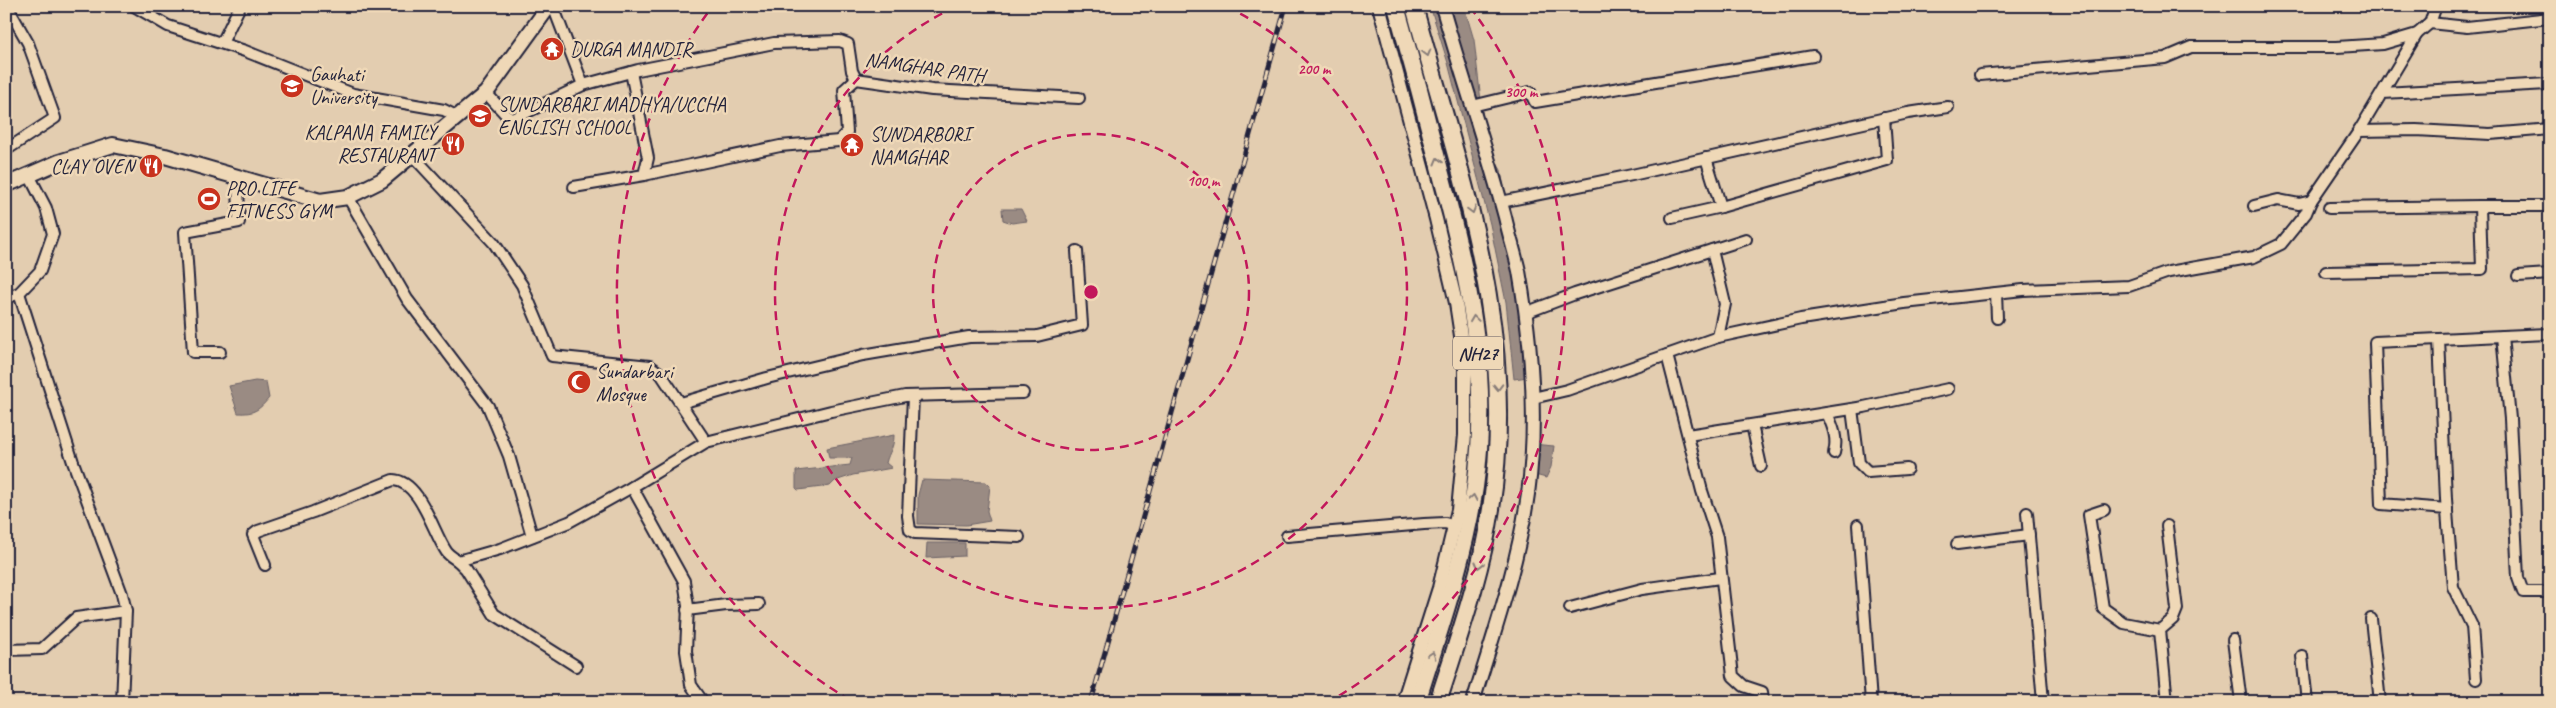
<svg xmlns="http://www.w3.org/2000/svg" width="2556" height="708" viewBox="0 0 2556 708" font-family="Caveat,sans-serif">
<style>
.water{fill:#9a8b83;stroke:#6a6166}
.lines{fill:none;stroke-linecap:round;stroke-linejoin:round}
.minor-casing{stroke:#22223b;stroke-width:14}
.tertiary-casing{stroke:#22223b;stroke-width:16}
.secondary-casing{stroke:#22223b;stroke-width:18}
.trunk-casing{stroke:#22223b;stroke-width:20}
.minor{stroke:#efd8b7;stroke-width:10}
.tertiary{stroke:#efd8b7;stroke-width:12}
.secondary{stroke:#efd8b7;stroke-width:14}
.trunk{stroke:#efd8b7;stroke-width:16}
.rail-casing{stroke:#22223b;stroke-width:5}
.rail{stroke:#efd8b7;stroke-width:3;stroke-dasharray:9;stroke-linecap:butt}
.oneway{stroke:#887d79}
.ring{fill:none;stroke:#c2185b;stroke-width:2.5;stroke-dasharray:9 6}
.labels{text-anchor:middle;stroke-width:5;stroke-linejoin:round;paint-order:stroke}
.shield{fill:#efd8b7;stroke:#605960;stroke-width:1}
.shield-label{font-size:19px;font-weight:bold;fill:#22223b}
.poi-label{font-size:20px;fill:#22223b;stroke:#efd8b7;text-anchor:start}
.street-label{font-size:20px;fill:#22223b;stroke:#efd8b7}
.centre{fill:#c2185b;stroke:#efd8b7;stroke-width:2.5}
.ring-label{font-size:15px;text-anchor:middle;font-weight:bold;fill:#c2185b;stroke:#efd8b7;stroke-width:5;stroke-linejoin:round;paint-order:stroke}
</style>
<rect width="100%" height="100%" fill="#e3cdb0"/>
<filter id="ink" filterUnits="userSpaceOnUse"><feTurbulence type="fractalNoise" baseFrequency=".02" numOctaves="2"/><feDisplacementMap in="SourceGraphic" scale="10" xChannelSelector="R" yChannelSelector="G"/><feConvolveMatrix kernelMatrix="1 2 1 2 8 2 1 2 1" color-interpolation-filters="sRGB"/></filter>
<g filter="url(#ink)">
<!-- water -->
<g class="water">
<path d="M1430,6H1464L1474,40L1486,145L1501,170L1534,376L1514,379L1506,302L1490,224L1448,63Z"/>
<path d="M1002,209H1021L1027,221L1012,223L1003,220Z"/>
<path d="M255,381L266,382L269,398C259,410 254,414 238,413L229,386Z"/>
<path d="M894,435C894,449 889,451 886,463L892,468L853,475L835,481L830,486L798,490L796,488V471L850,465L852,458H829L827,448Z"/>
<path d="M1532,444L1554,446L1551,467L1546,478L1524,472Z"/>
<path d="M922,480L986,482L990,486L987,511L990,521L966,525L918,524V495Z"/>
<path d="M927,543H965V556L926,558Z"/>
</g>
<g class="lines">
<!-- minor casing -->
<g class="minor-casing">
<g id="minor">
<path d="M134,6L168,26L245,51L353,94L444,110L458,117"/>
<path d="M553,6L583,85"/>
<path d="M2430,23L2467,27L2550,18"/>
<path d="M222,43L240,6"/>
<path d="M1980,75L2165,58L2191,47H2337L2383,44L2417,34L2430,23L2436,6"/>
<path d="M486,93L511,120L583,85L638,70L774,43L840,41L848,44L852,71L856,79L932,90L1079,98"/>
<path d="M2383,93L2550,84"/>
<path d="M1472,106L1530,92L1535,102L1813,56"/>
<path d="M2359,131L2417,34"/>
<path d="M6,150L55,118L28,43L7,6"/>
<path d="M413,156L494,243L522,285L552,356L650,366L661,374L706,442L632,487L684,581L688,606L686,651L691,685L703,702"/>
<path d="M1706,158L1721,207L1887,160L1884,118"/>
<path d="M644,175L780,146L839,141L847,132L844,90L856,79"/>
<path d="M574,187L644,175L648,158L631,72"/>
<path d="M348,197L407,299L488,406L509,456L532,536"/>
<path d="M1501,202L1632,175L1908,113L1948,107"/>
<path d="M2254,206L2278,200L2299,204L2311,201L2359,131L2416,130L2490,134L2550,129"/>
<path d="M2329,208L2480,206"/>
<path d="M1672,218L1721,207"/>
<path d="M2326,272L2482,269L2480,206H2550"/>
<path d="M2518,276L2550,274"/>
<path d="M19,293L73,462L122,594L126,611L122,702"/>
<path d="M1996,293L1997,318"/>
<path d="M6,298L19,293L40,271L53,234L46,208L29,175"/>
<path d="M1525,313L1575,294L1746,239"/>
<path d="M2502,336L2550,334"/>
<path d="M1718,337L1801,319L1904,303L2023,290L2129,286L2169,272L2254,257L2281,244L2306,213L2311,201"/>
<path d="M2439,339L2446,499L2453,587L2472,626L2476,679"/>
<path d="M220,352H193L185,232L239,222L238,178"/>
<path d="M1667,355L1702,491L1717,537L1733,676L1744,686L1762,692L1763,702"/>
<path d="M913,396L908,516L910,530L915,533L1019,537"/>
<path d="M1533,398L1567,390L1718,337L1725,304L1712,250"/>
<path d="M681,403L767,378L863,355L969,337L1037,336L1082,325L1077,251"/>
<path d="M1852,409L1859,463L1868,472L1907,469"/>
<path d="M1827,413C1833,427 1838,438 1834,453"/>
<path d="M1752,425L1761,466"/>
<path d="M1688,435L1864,407L1948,389"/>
<path d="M706,442L831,411L905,396L1023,393"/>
<path d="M2447,509L2381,504L2375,342L2502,336L2510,419L2518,578L2523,592H2550"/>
<path d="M2104,510L2089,515L2103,608L2124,623L2160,630"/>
<path d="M2027,513L2043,702"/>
<path d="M1858,525L1871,702"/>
<path d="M2167,526L2177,609L2173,619L2160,630L2167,702"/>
<path d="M1287,536L1424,524L1445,523L1455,526"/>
<path d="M1957,544L2029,535"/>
<path d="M458,561L466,569L494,614L576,666"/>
<path d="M265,565L253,535L258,531L313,512L393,480C420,481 433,532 446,551C448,555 454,558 458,561L500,549L569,522L632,487"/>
<path d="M1570,608L1642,589L1720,578"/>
<path d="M687,610L726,605L759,604"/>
<path d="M2371,619L2380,702"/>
<path d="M2233,640L2241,702"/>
<path d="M6,650L42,649L76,618L126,611"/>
<path d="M2302,656L2307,702"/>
</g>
</g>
<!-- tertiary casing -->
<g class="tertiary-casing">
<g id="tertiary">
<path d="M1379,6L1436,219L1456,303L1465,362V435L1458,510L1439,588L1403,702"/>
<path d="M1442,6C1462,77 1486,146 1505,217C1509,235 1515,253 1519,271C1532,345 1538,420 1528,494C1518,565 1494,633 1473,702"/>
</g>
</g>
<!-- secondary casing -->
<g class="secondary-casing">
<path id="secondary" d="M6,185L59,162L113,145L165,156L320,201L348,197L382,180L486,93L549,6"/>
</g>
<!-- trunk casing -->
<g class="trunk-casing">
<g id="trunk">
<path d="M1396,6C1412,62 1427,118 1441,174C1469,279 1491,377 1475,487C1464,561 1439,631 1417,702"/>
<path d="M1414,6C1460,176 1519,329 1491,509C1481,575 1458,639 1438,702"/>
</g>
</g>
<!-- minor -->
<use href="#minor" class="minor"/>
<!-- tertiary -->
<use href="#tertiary" class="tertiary"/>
<!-- secondary -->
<use href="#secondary" class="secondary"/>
<!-- trunk -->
<use href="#trunk" class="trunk"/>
<!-- rail casing -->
<g class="rail-casing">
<path id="rail" d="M1091,702L1286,6"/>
</g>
<!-- rail -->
<use href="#rail" class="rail"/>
</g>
<!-- one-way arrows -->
<defs><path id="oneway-chevron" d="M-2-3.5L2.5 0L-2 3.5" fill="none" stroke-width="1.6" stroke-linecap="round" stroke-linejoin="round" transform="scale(1.25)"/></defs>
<g class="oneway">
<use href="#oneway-chevron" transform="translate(1427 53) rotate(75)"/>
<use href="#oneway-chevron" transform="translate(1438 161) rotate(-105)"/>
<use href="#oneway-chevron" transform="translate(1472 210) rotate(75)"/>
<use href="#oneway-chevron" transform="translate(1474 319) rotate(-98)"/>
<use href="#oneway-chevron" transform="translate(1498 387) rotate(89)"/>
<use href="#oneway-chevron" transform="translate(1473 498) rotate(-80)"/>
<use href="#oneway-chevron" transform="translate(1479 565) rotate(104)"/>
<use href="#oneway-chevron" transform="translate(1432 655) rotate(-72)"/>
</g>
</g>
<!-- distance rings -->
<g class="ring">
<circle cx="1091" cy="292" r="158"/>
<path d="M1227 7A316 316 0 1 1 955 7"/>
<path d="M850 700A474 474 0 0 1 712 7M1470 7A474 474 0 0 1 1332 700"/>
</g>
<!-- icons -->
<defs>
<g id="temple-disc" transform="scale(1.25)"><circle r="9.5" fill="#c8321e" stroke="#efd8b7"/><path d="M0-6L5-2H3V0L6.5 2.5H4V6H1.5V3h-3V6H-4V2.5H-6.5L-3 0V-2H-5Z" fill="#fff"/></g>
<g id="university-disc" transform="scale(1.25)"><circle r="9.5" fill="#c8321e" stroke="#efd8b7"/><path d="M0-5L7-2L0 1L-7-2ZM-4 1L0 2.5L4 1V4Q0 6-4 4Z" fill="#fff"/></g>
<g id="school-disc" transform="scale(1.25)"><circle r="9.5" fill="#c8321e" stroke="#efd8b7"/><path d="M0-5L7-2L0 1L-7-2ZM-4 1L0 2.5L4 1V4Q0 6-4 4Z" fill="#fff"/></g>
<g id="restaurant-disc" transform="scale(1.25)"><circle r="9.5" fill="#c8321e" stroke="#efd8b7"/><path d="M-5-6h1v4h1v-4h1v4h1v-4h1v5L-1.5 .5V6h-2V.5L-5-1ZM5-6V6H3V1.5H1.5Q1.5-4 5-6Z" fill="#fff"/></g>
<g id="stadium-disc" transform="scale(1.25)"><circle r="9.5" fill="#c8321e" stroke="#efd8b7"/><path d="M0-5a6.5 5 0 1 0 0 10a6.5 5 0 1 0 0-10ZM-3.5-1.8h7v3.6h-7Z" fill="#fff"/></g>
<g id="mosque-disc" transform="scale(1.25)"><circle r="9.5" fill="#c8321e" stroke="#efd8b7"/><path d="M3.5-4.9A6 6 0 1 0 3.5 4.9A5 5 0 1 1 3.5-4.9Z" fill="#fff"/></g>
</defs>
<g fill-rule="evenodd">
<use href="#temple-disc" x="552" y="49"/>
<use href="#university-disc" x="292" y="86"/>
<use href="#school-disc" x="480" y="116"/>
<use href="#restaurant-disc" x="453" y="144"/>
<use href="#temple-disc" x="852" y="145"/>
<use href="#restaurant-disc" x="151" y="166"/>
<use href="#stadium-disc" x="209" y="199"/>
<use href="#mosque-disc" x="579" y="382"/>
</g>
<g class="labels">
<!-- shield labels -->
<rect class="shield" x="1453" y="336.5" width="50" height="33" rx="4"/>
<g class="shield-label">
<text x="1478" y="360">NH27</text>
</g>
<!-- poi labels -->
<g class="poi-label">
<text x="570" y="56">DURGA MANDIR</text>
<text x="310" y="81">Gauhati<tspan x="310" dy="23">University</tspan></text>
<text x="498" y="111">SUNDARBARI MADHYA/UCCHA<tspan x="498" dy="23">ENGLISH SCHOOL</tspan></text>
<text x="436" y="139" text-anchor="end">KALPANA FAMILY<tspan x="436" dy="23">RESTAURANT</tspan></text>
<text x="870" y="141">SUNDARBORI<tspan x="870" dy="23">NAMGHAR</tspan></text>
<text x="134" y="173" text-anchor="end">CLAY OVEN</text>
<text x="226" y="195">PRO LIFE<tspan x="226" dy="23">FITNESS GYM</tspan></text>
<text x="596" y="378">Sundarbari<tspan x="596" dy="23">Mosque</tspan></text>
</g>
<!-- street labels -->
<g class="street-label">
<text transform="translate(925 67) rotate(8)" y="7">NAMGHAR PATH</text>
</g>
</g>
<circle cx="1091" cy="292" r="8" class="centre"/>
<g class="ring-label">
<text x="1314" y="74">200 m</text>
<text x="1521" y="97">300 m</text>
<text x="1203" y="186">100 m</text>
</g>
<!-- margin -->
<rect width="2556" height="708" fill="none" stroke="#efd8b7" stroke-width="25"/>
<rect x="12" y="12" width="2531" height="683" fill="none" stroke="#22223b" stroke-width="2" filter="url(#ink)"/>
</svg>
